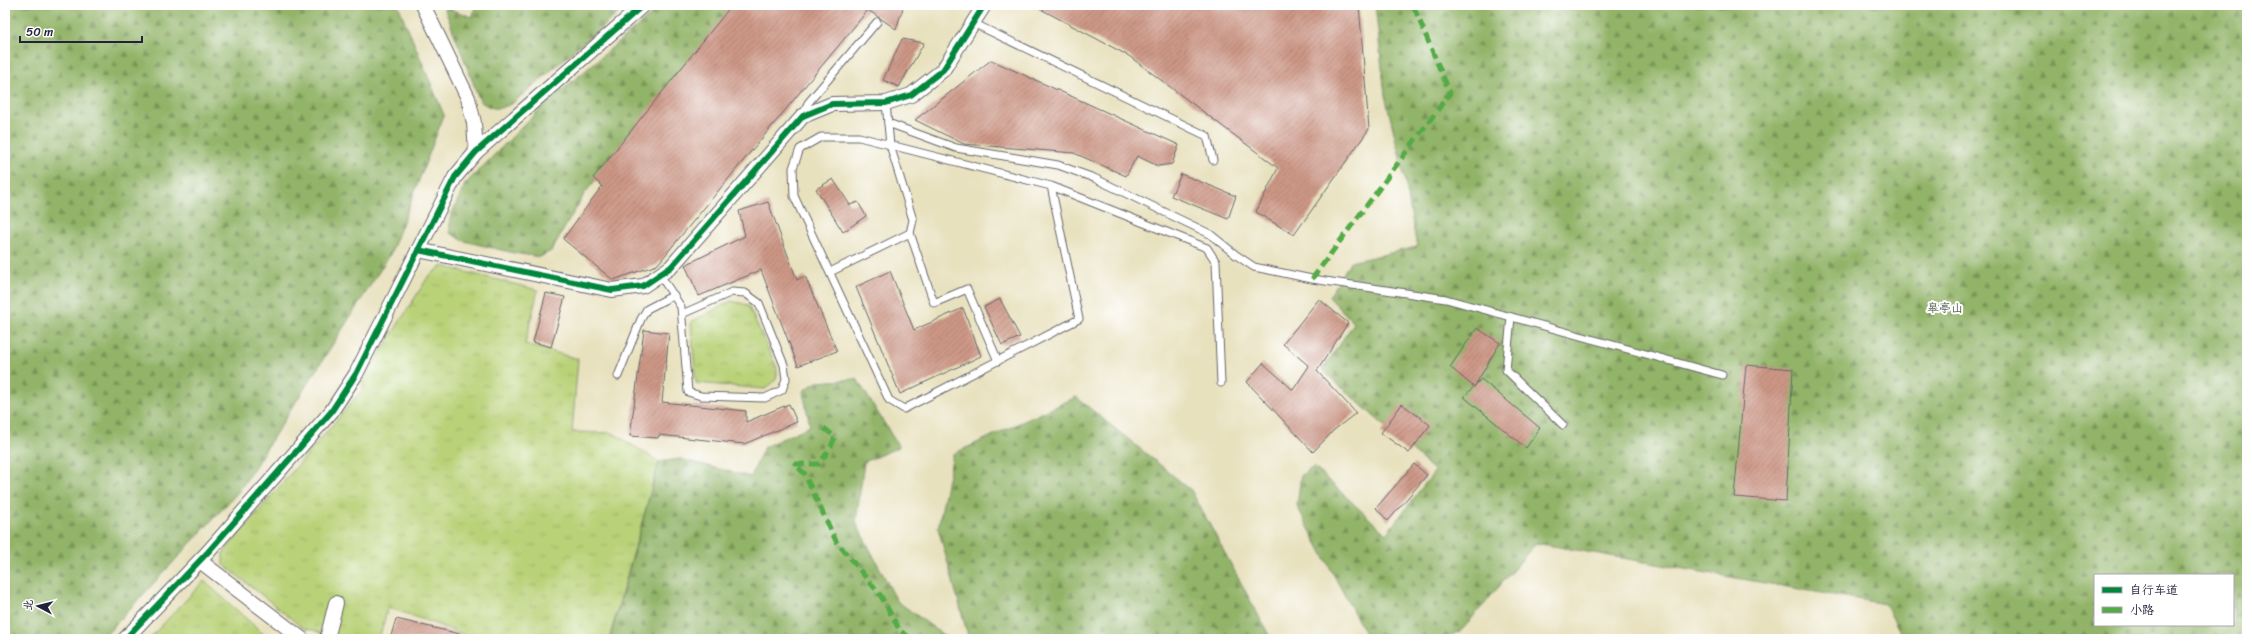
<svg xmlns="http://www.w3.org/2000/svg" width="2252" height="644" viewBox="0 0 2252 644" font-family="Sriracha,'LXGW WenKai TC',sans-serif">
<style>
.grass{fill:url(#grass-tufts);stroke:#6e7a5a}
.forest{fill:url(#forest-firs);stroke:#5a6b52;fill-rule:evenodd}
.building{fill:url(#building-hatch)}
.lines{fill:none;stroke-linecap:round;stroke-linejoin:round}
.service-casing{stroke:#676569;stroke-width:9}
.minor-casing{stroke:#676569;stroke-width:16}
.service{stroke:#fff;stroke-width:7}
.minor{stroke:#fff;stroke-width:14}
.quiet{stroke:#53aa46;stroke-width:5;stroke-dasharray:10 5;stroke-linecap:butt}
.cycleway-casing{stroke:#fff;stroke-width:8}
.cycleway{stroke:#00873e;stroke-width:6}
.labels{text-anchor:middle;stroke-width:4;stroke-linejoin:round;paint-order:stroke}
.park-label{font-size:12px;fill:#576050;stroke:#fff}
</style>
<defs>
<pattern id="grass-tufts" width="24" height="20" patternUnits="userSpaceOnUse"><rect width="24" height="20" fill="#b9d278"/><path d="M3 7l-1-3M5 7V3M7 7l1-3M15 17l-1-3M17 17v-4M19 17l1-3" fill="none" stroke="#9fb469"/></pattern>
<pattern id="forest-firs" width="22" height="20" patternUnits="userSpaceOnUse"><rect width="22" height="20" fill="#92b468"/><path d="M5 1l3.5 6h-7zM16 11l3.5 6h-7z" fill="#779257"/></pattern>
<pattern id="building-hatch" width="6" height="6" patternUnits="userSpaceOnUse"><rect width="6" height="6" fill="#cd9786"/><path d="M-1 1l2-2M0 6l6-6M5 7l2-2" fill="none" stroke="#a67b6f"/></pattern>
</defs>
<rect width="100%" height="100%" fill="#fff"/>
<filter id="ink" filterUnits="userSpaceOnUse"><feTurbulence type="fractalNoise" baseFrequency=".025" numOctaves="2"/><feDisplacementMap in="SourceGraphic" scale="8" xChannelSelector="R" yChannelSelector="G"/><feConvolveMatrix kernelMatrix="1 2 1 2 8 2 1 2 1" color-interpolation-filters="sRGB"/></filter>
<filter id="wash" filterUnits="userSpaceOnUse"><feTurbulence type="fractalNoise" baseFrequency=".012" numOctaves="4" result="noise"/><feDisplacementMap in="SourceGraphic" scale="16" xChannelSelector="R" yChannelSelector="G"/><feGaussianBlur stdDeviation="0.9" result="paint"/><feColorMatrix in="noise" values="0 0 0 0 0 0 0 0 0 0 0 0 0 0 0 0 0 1.4 0 .05"/><feComposite in="paint" operator="in"/></filter>
<g filter="url(#wash)">
<rect width="100%" height="100%" fill="#e8e1be"/>
<!-- grass -->
<g class="grass">
<path d="M442,266L538,290L525,344L578,359L572,432L613,433L659,462L609,639H477L388,607L379,639H332L313,630L304,629L223,564V553L363,389V380L428,277Z"/>
<path d="M731,301L748,305L776,366C779,379 775,382 765,389L696,383L691,322Z"/>
<path d="M204,581L269,639H149Z"/>
</g>
<!-- forest -->
<g class="forest">
<path d="M5,5H398L444,115L391,253L239,491L102,639H5Z"/>
<path d="M477,5H628L514,102C500,110 493,111 480,101L444,7L472,17Z"/>
<path d="M662,5H736L585,193L551,251L540,257L514,253L464,241L450,233V218L465,184L538,111Z"/>
<path d="M1375,5H2247V639H1904L1885,604L1536,543L1462,630L1443,639H1368L1297,506L1301,475L1314,467L1386,534L1435,471L1322,370L1354,323L1329,297L1350,262L1417,247L1404,175L1385,95ZM2095,575H2233V625H2095Z"/>
<path d="M857,379L899,447L864,462L856,523L897,601L949,639H610L659,462L680,459L751,477L764,447L810,426L803,391L817,382Z"/>
<path d="M1076,397L1191,490L1271,639H969L938,528L953,454Z"/>
</g>
<g id="blocks">
<!-- building -->
<g class="building">
<path d="M732,5H904L896,29L868,10L657,265L613,280L563,239L602,186L593,178Z"/>
<path d="M1033,5H1359L1369,129L1294,235L1256,212L1278,168L1129,56Z"/>
<path d="M902,39L924,43L899,87L883,80Z"/>
<path d="M991,60L1179,145L1172,164L1158,166L1137,156L1126,176L1074,153L964,144L915,120Z"/>
<path d="M1181,174L1236,196L1228,219L1171,196Z"/>
<path d="M833,179L850,205L858,202L866,216L843,232L816,189Z"/>
<path d="M768,202L797,280L805,276L837,351L798,366L761,270L699,296L685,265L745,236L739,211Z"/>
<path d="M890,271L914,330L963,308L981,356L900,394L856,287Z"/>
<path d="M546,293L565,297L551,347L533,342Z"/>
<path d="M1000,299L1020,337L1002,345L984,307Z"/>
<path d="M1319,299L1348,323L1317,371L1356,413L1334,430L1313,452L1247,382L1263,363L1293,390L1309,366L1283,344Z"/>
<path d="M1477,328L1500,343L1474,387L1450,367Z"/>
<path d="M644,330L669,333L662,402L746,411V422L789,404L797,422L744,444L659,435L658,438L630,436Z"/>
<path d="M1746,365L1793,369L1786,501L1734,497Z"/>
<path d="M1481,379L1540,428L1526,448L1464,397Z"/>
<path d="M1402,404L1430,425L1409,453L1381,433Z"/>
<path d="M1414,464L1427,475L1388,521L1376,508Z"/>
<path d="M396,619L460,634L459,639H390Z"/>
</g>
</g>
</g>
<g filter="url(#ink)">
<use href="#blocks" fill-opacity="0" stroke="#676569" stroke-width="1"/>
<g class="lines">
<!-- service casing -->
<g class="service-casing">
<g id="service">
<path d="M973,23L1207,136L1213,160"/>
<path d="M803,116L808,103L877,22"/>
<path d="M888,123L956,148L1058,165L1094,178L1210,234L1236,255L1254,267L1312,279L1446,299L1722,375"/>
<path d="M1051,186L1079,319L904,409L889,400L794,196L793,168L800,149L821,137H859L1051,186L1207,248L1216,262L1221,383"/>
<path d="M910,233L934,303L967,289L998,361"/>
<path d="M830,272L910,233L913,220L890,145L886,103"/>
<path d="M660,275L681,307L688,392L701,396L765,398L782,390L786,379L784,365L759,303L745,293L732,292L682,314"/>
<path d="M1511,317L1506,370L1563,425"/>
<path d="M618,376L641,319L647,309L674,295"/>
</g>
</g>
<!-- minor casing -->
<g class="minor-casing">
<g id="minor">
<path d="M423,5L468,98L474,123L476,152"/>
<path d="M418,250L612,290L643,286L671,267L803,116L832,104L886,103L911,95L943,70L983,7"/>
<path d="M200,561L302,639"/>
<path d="M125,639L208,552L331,412L356,374L455,177L476,152L643,5"/>
<path d="M327,639L336,603"/>
</g>
</g>
<!-- service -->
<use href="#service" class="service"/>
<!-- minor -->
<use href="#minor" class="minor"/>
<!-- quiet -->
<g class="quiet">
<path d="M1312,279L1450,93L1413,5"/>
<path d="M824,428L835,437L830,449L819,464H795L804,473L836,541L881,596L900,631L912,639"/>
</g>
<!-- cycleway casing -->
<g class="cycleway-casing">
<g id="cycleway">
<path d="M418,250L612,290L643,286L671,267L803,116L832,104L886,103L911,95L943,70L983,7"/>
<path d="M125,639L208,552L331,412L356,374L455,177L476,152L643,5"/>
</g>
</g>
<!-- cycleway -->
<use href="#cycleway" class="cycleway"/>
</g>
</g>
<g class="labels">
<!-- park labels -->
<g class="park-label">
<text x="1945" y="312">皋亭山</text>
</g>
</g>
<!-- margin -->
<rect width="2252" height="644" fill="none" stroke="#fff" stroke-width="20"/>
<!-- legend -->
<rect x="2094" y="574" width="140" height="52" fill="#ffffff" stroke="#a7a7b1"/>
<rect x="2102" y="587" width="20" height="6" fill="#00873e" stroke="#a7a7b1"/>
<text x="2130" y="594" font-size="12" fill="#22223b">自行车道</text>
<rect x="2102" y="607" width="20" height="6" fill="#53aa46" stroke="#a7a7b1"/>
<text x="2130" y="614" font-size="12" fill="#22223b">小路</text>
<!-- north arrow -->
<g transform="translate(38 606) rotate(277)" stroke="#ffffff" stroke-width="3" paint-order="stroke">
<path d="M0-3L7 15L0 10L-7 15Z" fill="#22223b"/>
<text y="-6" font-size="11" font-weight="bold" text-anchor="middle" fill="#22223b">北</text>
</g>
<!-- scale -->
<path d="M20 36v6h122v-6" fill="none" stroke="#22223b" stroke-width="2"/>
<text x="26" y="36" font-size="12" fill="#22223b" stroke="#ffffff" stroke-width="3" paint-order="stroke">50 m</text>
</svg>
